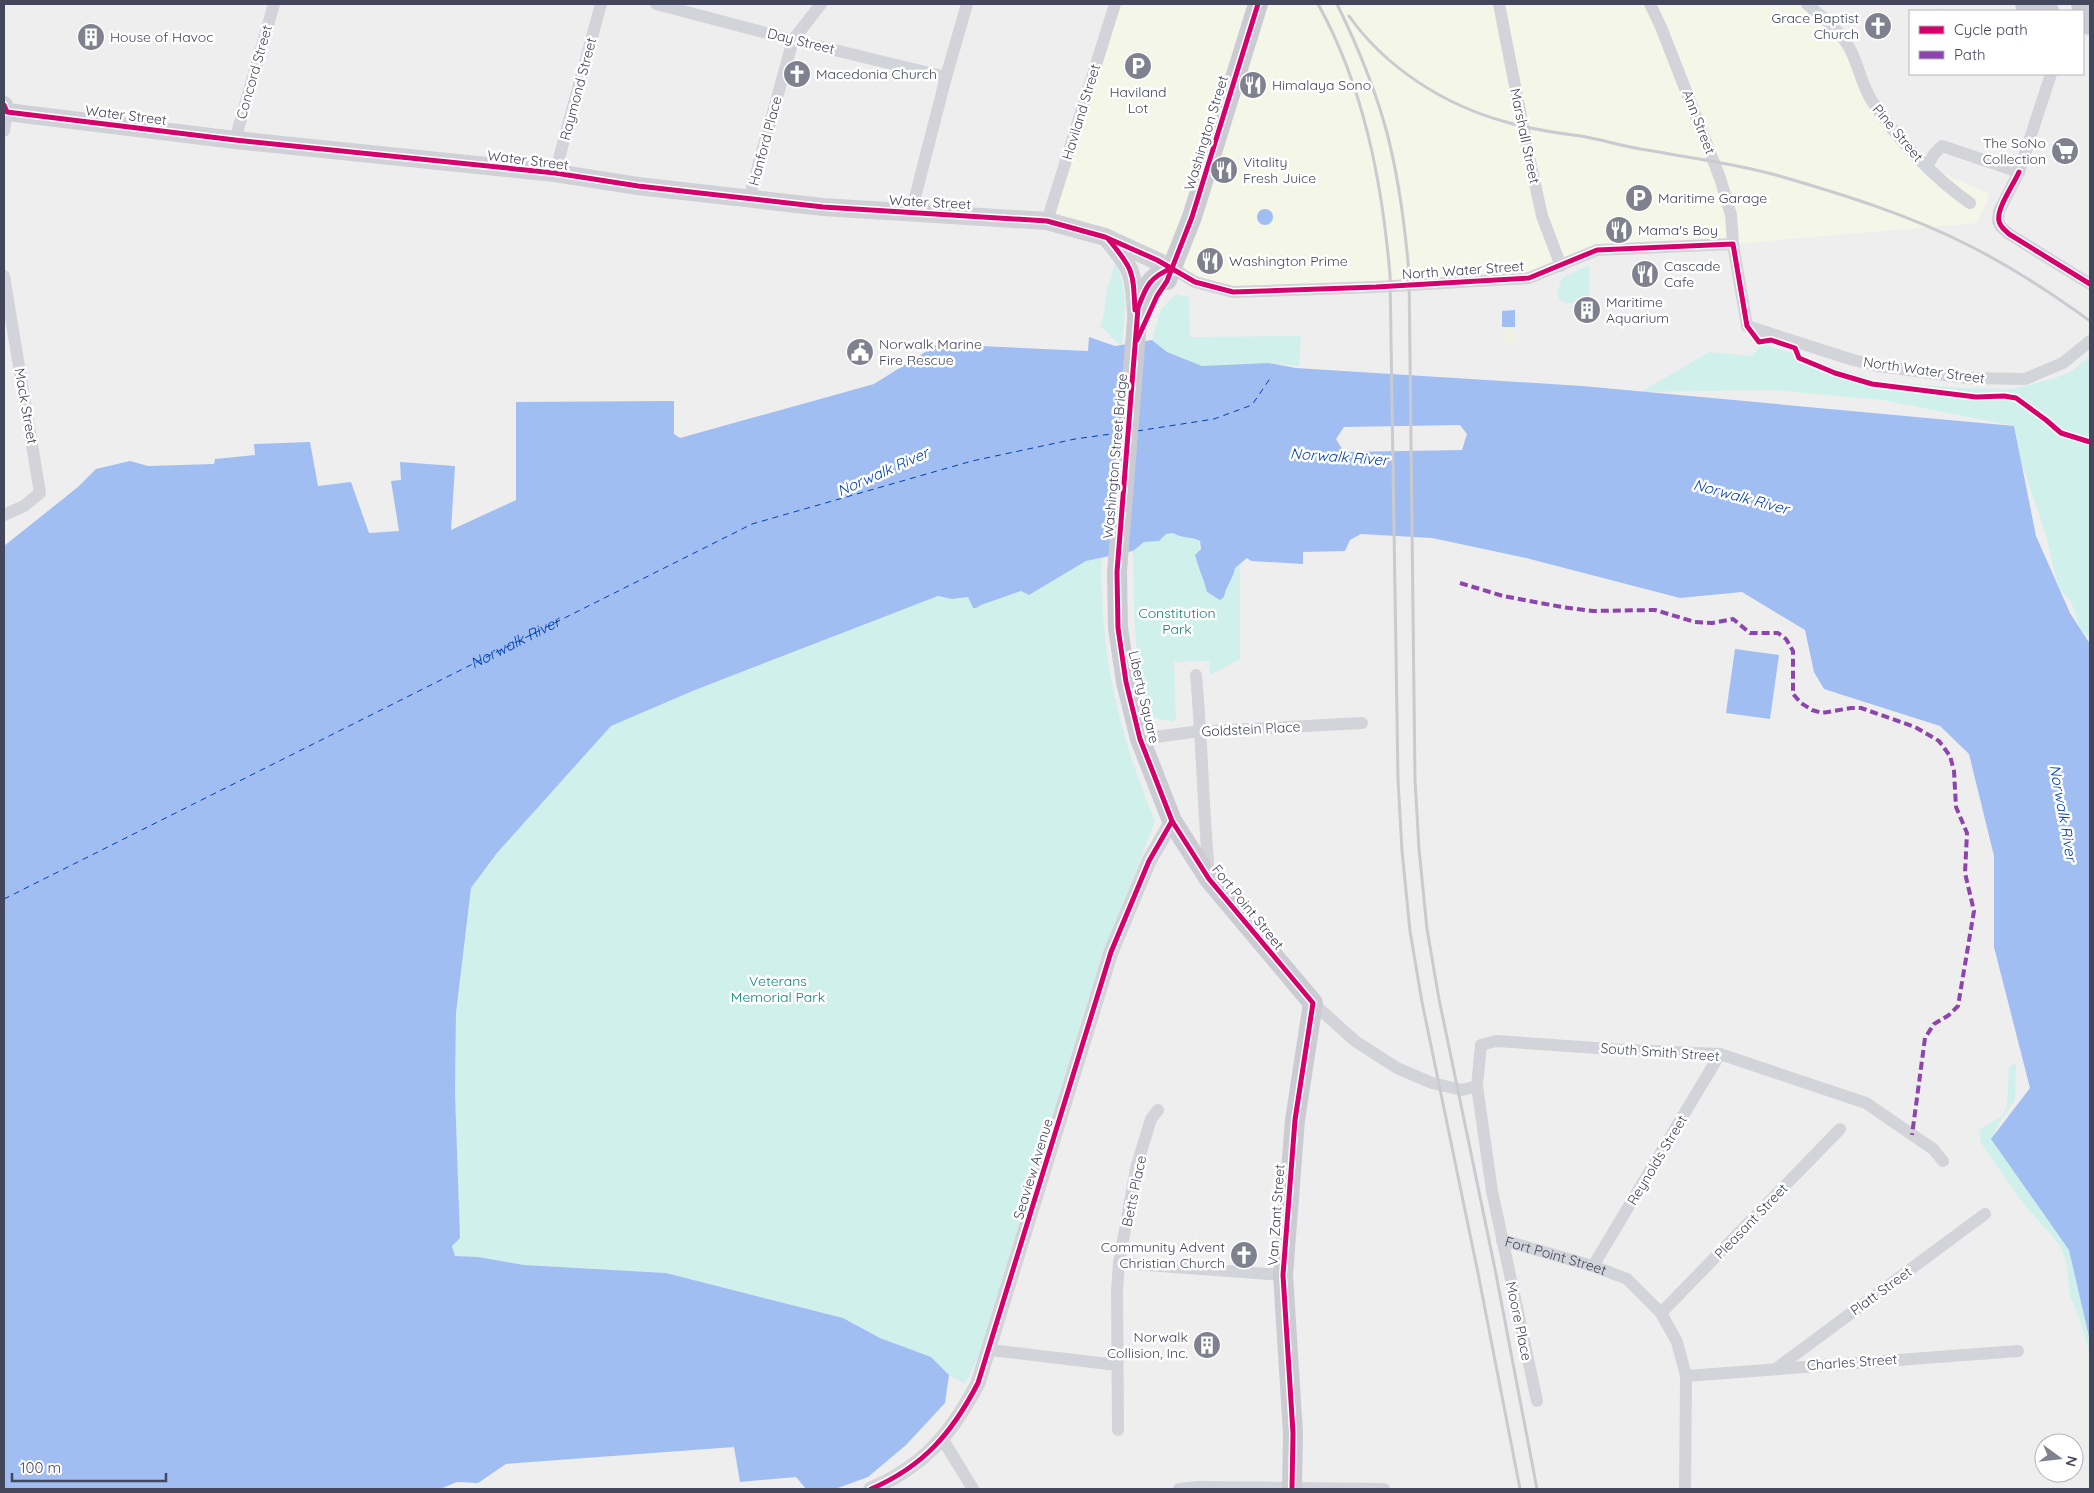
<svg xmlns="http://www.w3.org/2000/svg" width="2094" height="1493" viewBox="0 0 2094 1493" font-family="Quicksand,sans-serif">
<style>
.commercial{fill:#f4f6e8}
.green{fill:#d0f0eb}
.sand{fill:#f0f1e4}
.water{fill:#a1bef2}
.pier{fill:#efeeee}
.lines{fill:none;stroke-linecap:round;stroke-linejoin:round}
.ferry{stroke:#013fb2;stroke-width:1;stroke-dasharray:6 5;stroke-linecap:butt}
.minor{stroke:#d3d4d9;stroke-width:12}
.tertiary{stroke:#d3d4d9;stroke-width:15}
.secondary{stroke:#d0d1d7;stroke-width:18}
.primary{stroke:#cbcbd3;stroke-width:20}
.rail{stroke:#cacacf;stroke-width:3}
.quiet{stroke:#8e44ad;stroke-width:4;stroke-dasharray:8 4;stroke-linecap:butt}
.cycleway-casing{stroke:#fff;stroke-width:8}
.cycleway{stroke:#d6006c;stroke-width:5}
.labels{text-anchor:middle;stroke-width:5;stroke-linejoin:round;paint-order:stroke}
.poi-label{font-size:14px;fill:#44465c;stroke:#fff;text-anchor:start}
.street-label{font-size:14px;fill:#44465c;stroke:#fff}
.park-label{font-size:14px;fill:#0f827b;stroke:#fff}
.water-label{font-size:15px;font-style:italic;fill:#013fb2;stroke:#fff}
</style>
<rect width="100%" height="100%" fill="#efeeee"/>
<!-- commercial -->
<path class="commercial" d="M1115,4H1807L1832,26L1871,100L1927,167L1990,194L1977,223L1732,244L1597,250L1529,278L1233,292L1047,221Z"/>
<!-- green -->
<g class="green">
<path d="M1115,263C1129,290 1125,316 1122,345C1112,341 1109,331 1100,327L1103,319L1108,284L1111,279Z"/>
<path d="M1589,265L1590,301L1567,303L1560,300L1557,294L1562,278Z"/>
<path d="M1176,294L1189,297L1190,337L1301,336L1299,366L1268,363L1202,366L1167,352L1152,340L1161,309Z"/>
<path d="M1763,344L1880,382L1966,388L2013,389L2055,378L2072,371L2090,356V640L2080,628L2071,601L2059,589L2045,532L2021,461L2014,426L1882,400L1773,390L1641,392L1709,352L1751,356Z"/>
<path d="M1173,533C1182,539 1191,536 1200,541L1197,566L1204,577L1207,592L1224,597C1226,586 1233,579 1234,568L1240,563V659L1210,675L1209,661L1174,662L1176,718L1173,722L1154,718C1132,674 1134,601 1133,551L1144,542L1159,541L1166,534Z"/>
<path d="M1102,557C1099,650 1119,736 1155,821L1095,978L978,1357L965,1384L949,1375L931,1357L880,1338L843,1318L666,1273L524,1265L478,1257L455,1256L452,1246L460,1238L455,1092L456,1013L471,888L497,853L611,726L695,690L938,596L952,599L968,597L973,608H976L981,605L1021,591L1029,595L1086,561Z"/>
<path d="M2016,1063L2015,1100L1999,1123L1993,1137L2072,1239L2090,1308V1354L2079,1317L2070,1296L2066,1261L2060,1245L2023,1203L1981,1143L1979,1130L2003,1115L2007,1106L2009,1067Z"/>
</g>
<!-- sand -->
<path class="sand" d="M1502,327H1515L1516,343H1502Z"/>
<!-- water -->
<g class="water">
<circle cx="1265" cy="217" r="8"/>
<path d="M1515,310V327H1502V311Z"/>
<path d="M1089,337L1115,346L1152,340L1167,352L1202,366L1268,363L1296,368L1582,386L2014,426L2036,536L2070,613L2090,644V1341L2069,1250L1991,1139L2030,1088L1994,947V856L1969,754L1940,726L1824,689L1814,672L1805,630L1742,592L1680,598L1526,558L1432,538L1361,534L1350,540L1345,551L1303,552V564L1251,561L1247,558L1235,568C1233,579 1226,586 1224,597L1220,600L1207,592C1204,579 1198,568 1195,555L1201,549L1200,541C1191,536 1182,539 1173,533L1166,534L1159,541L1144,542L1133,551L1086,561L1029,595L1021,591L981,605L976,608H973L968,597L952,599L938,596L695,690L611,726L497,853L471,888L456,1013L455,1092L460,1238L452,1246L455,1256L478,1257L524,1265L666,1273L843,1318L880,1338L931,1357L949,1375L945,1403L906,1445L868,1477L835,1489H806L796,1477L740,1482L734,1447L506,1464L478,1483L457,1482L440,1489H4V546L78,487L96,469L130,461L148,466L214,464L215,459L255,455L254,444L310,442L318,486L351,482L369,533L399,531L391,481L401,480L400,462L455,466L451,530L516,500V402L674,401V434L680,438L874,384L938,344L1088,351Z"/>
<path d="M1735,649L1779,655L1770,719L1726,713Z"/>
</g>
<!-- pier -->
<path class="pier" d="M1460,425L1467,434L1462,450L1344,452L1336,439L1344,427Z"/>
<g class="lines">
<!-- ferry -->
<g class="ferry">
<path d="M1137,431L1214,419L1252,405L1271,377"/>
<path id="s1" d="M4,899L752,524L972,461L1075,439L1118,433"/>
</g>
<!-- minor -->
<g class="minor">
<path d="M656,4L793,40L946,77"/>
<path d="M1499,4L1527,147L1542,216L1561,266"/>
<path d="M1650,4L1661,27L1720,178L1731,215L1733,244L1747,326L1853,360L1879,366L1967,378L2025,379L2063,363L2090,341"/>
<path d="M1807,4C1823,18 1842,32 1851,51C1859,67 1862,86 1872,101C1895,137 1935,179 1970,203"/>
<path d="M2051,74L2019,172L1999,211L1998,221L2001,227L2009,234L2090,284"/>
<path d="M4,113L7,112L4,131"/>
<path d="M235,140L274,4"/>
<path d="M1927,167L1934,154L1942,146L2019,172"/>
<path d="M555,173L601,4"/>
<path d="M749,199L793,40L821,4"/>
<path d="M911,213L946,77L967,4"/>
<path d="M1047,221L1115,4"/>
<path d="M1172,268L1195,282L1233,292L1376,287L1529,278L1597,250L1733,244"/>
<path d="M4,276L40,493L24,506L4,515"/>
<path d="M1196,675C1202,741 1203,808 1209,874"/>
<path d="M1140,739L1193,732L1362,723"/>
<path d="M1313,1003L1355,1041L1397,1068L1432,1083L1462,1090L1477,1086"/>
<path id="s2" d="M1502,1240L1593,1266L1627,1279L1661,1313L1677,1342L1686,1376L1685,1489"/>
<path d="M1119,1263L1283,1275"/>
<path d="M1593,1266L1720,1054"/>
<path d="M1661,1313L1840,1129"/>
<path d="M990,1350L1117,1365"/>
<path d="M1777,1368L1985,1214"/>
<path d="M1686,1376L2018,1351"/>
<path d="M1537,1401L1492,1191L1477,1086L1481,1045L1496,1041L1626,1050L1720,1054L1866,1103L1933,1149L1943,1161"/>
<path d="M1118,1430L1117,1291L1119,1263L1136,1168L1151,1119L1158,1110"/>
<path d="M943,1440L973,1489"/>
<path d="M1179,1489L1198,1487L1384,1489"/>
</g>
<!-- tertiary -->
<path class="tertiary" d="M871,1489C924,1466 952,1433 978,1383L1111,952L1149,861L1172,821"/>
<!-- secondary -->
<g class="secondary">
<path d="M4,105L7,112L235,140L555,173L638,186L823,207L1047,221L1105,237L1172,268"/>
<path d="M1109,241C1135,272 1133,275 1136,314"/>
</g>
<!-- primary -->
<g class="primary">
<path d="M2025,4L2049,11"/>
<path d="M2081,4L2090,7"/>
<path d="M2083,22L2090,25"/>
<path d="M1172,268C1150,277 1146,286 1138,308L1117,572L1118,628L1126,682L1140,739L1172,821L1209,879L1313,1003L1295,1120L1283,1275L1293,1433L1292,1489"/>
<path d="M1167,280L1192,217L1258,4"/>
</g>
<!-- rail -->
<g class="rail">
<path d="M1318,4C1364,87 1382,182 1390,275L1398,780L1402,851L1410,931L1422,1002L1478,1273L1520,1489"/>
<path d="M1337,4C1357,45 1375,88 1387,133C1399,179 1405,226 1409,273L1415,780L1419,849L1427,929L1439,999L1495,1269L1537,1489"/>
<path d="M1349,16C1386,68 1444,105 1506,122C1532,130 1559,133 1586,137C1607,141 1626,147 1647,150C1690,158 1733,163 1776,175C1842,194 1910,215 1972,247C2013,268 2053,294 2090,321"/>
</g>
<!-- quiet -->
<path class="quiet" d="M1460,583L1503,596L1562,607L1593,611L1655,610L1695,622L1712,623L1733,619L1750,633H1778L1786,639L1793,651V694L1801,703L1812,710L1822,713L1851,708H1861L1915,727L1939,741L1950,756L1954,771L1956,807L1967,833L1965,873L1974,911L1958,1006L1949,1015L1934,1024L1925,1038L1912,1135"/>
<!-- cycleway casing -->
<g class="cycleway-casing">
<g id="cycleway">
<path d="M4,105L7,112L235,140L555,173L638,186L823,207L1047,221L1105,237L1157,260L1195,282L1233,292L1376,287L1529,278L1597,250L1733,244L1747,326L1759,342L1771,340L1795,348L1799,358L1835,373L1872,384L1976,397L2004,396L2016,398L2046,420L2061,433L2090,442"/>
<path d="M2019,172C2014,184 1996,209 1999,221C2000,227 2005,230 2009,234L2090,284"/>
<path d="M1109,240C1134,270 1133,272 1135,310"/>
<path d="M1172,268C1150,277 1146,286 1138,308L1117,572L1118,628L1126,682L1140,739L1172,821L1209,879L1313,1003L1295,1120L1283,1275L1293,1433L1292,1489"/>
<path d="M1137,340L1157,296L1167,281L1192,217L1258,4"/>
<path d="M871,1489C924,1466 952,1433 978,1383L1111,952L1149,861L1172,821"/>
</g>
</g>
<!-- cycleway -->
<use href="#cycleway" class="cycleway"/>
</g>
<!-- icons -->
<defs>
<g id="church-disc" transform="scale(1.4375)"><circle r="9.5" fill="#80818f" stroke="#fff"/><path d="M-1.2-6h2.4v3.5h3.3v2.4h-3.3V6h-2.4V-.1h-3.3v-2.4h3.3Z" fill="#fff"/></g>
<g id="building-disc" transform="scale(1.4375)"><circle r="9.5" fill="#80818f" stroke="#fff"/><path d="M-4-6H4V6H1V3H-1V6H-4ZM-2.5-4.3h1.7v1.8h-1.7ZM.8-4.3h1.7v1.8H.8ZM-2.5-1h1.7V.8h-1.7ZM.8-1h1.7V.8H.8Z" fill="#fff"/></g>
<g id="parking-disc" transform="scale(1.4375)"><circle r="9.5" fill="#80818f" stroke="#fff"/><path d="M-3.5-5.5H1a3.5 3.5 0 0 1 0 7H-1V5.5H-3.5ZM-1-3.4V-.6H.8a1.4 1.4 0 0 0 0-2.8Z" fill="#fff"/></g>
<g id="restaurant-disc" transform="scale(1.4375)"><circle r="9.5" fill="#80818f" stroke="#fff"/><path d="M-5-6h1v4h1v-4h1v4h1v-4h1v5L-1.5 .5V6h-2V.5L-5-1ZM5-6V6H3V1.5H1.5Q1.5-4 5-6Z" fill="#fff"/></g>
<g id="supermarket-disc" transform="scale(1.4375)"><circle r="9.5" fill="#80818f" stroke="#fff"/><path d="M-6-5.5h2.5l.6 2H6L4.5 2H-2.5L-4.4-4H-6ZM-1.5 3.2a1.3 1.3 0 1 0 .1 0ZM3 3.2a1.3 1.3 0 1 0 .1 0Z" fill="#fff"/></g>
<g id="civic-disc" transform="scale(1.4375)"><circle r="9.5" fill="#80818f" stroke="#fff"/><path d="M-.6-6.5H3V-4.5H.6V-3L4-1V1h2V6H-6V1h2V-1L-.6-3ZM-1.2 2.5V6h2.4V2.5Z" fill="#fff"/></g>
</defs>
<g fill-rule="evenodd">
<use href="#church-disc" x="1878" y="26"/>
<use href="#building-disc" x="91" y="37"/>
<use href="#parking-disc" x="1138" y="66"/>
<use href="#church-disc" x="797" y="74"/>
<use href="#restaurant-disc" x="1253" y="85"/>
<use href="#supermarket-disc" x="2065" y="151"/>
<use href="#restaurant-disc" x="1224" y="170"/>
<use href="#parking-disc" x="1639" y="198"/>
<use href="#restaurant-disc" x="1619" y="230"/>
<use href="#restaurant-disc" x="1210" y="261"/>
<use href="#restaurant-disc" x="1645" y="274"/>
<use href="#building-disc" x="1587" y="310"/>
<use href="#civic-disc" x="860" y="352"/>
<use href="#church-disc" x="1244" y="1255"/>
<use href="#building-disc" x="1207" y="1345"/>
</g>
<g class="labels">
<!-- poi labels -->
<g class="poi-label">
<text x="1859" y="23" text-anchor="end">Grace Baptist<tspan x="1859" dy="16">Church</tspan></text>
<text x="110" y="42">House of Havoc</text>
<text x="816" y="79">Macedonia Church</text>
<text x="1272" y="90">Himalaya Sono</text>
<text x="1138" y="97" text-anchor="middle">Haviland<tspan x="1138" dy="16">Lot</tspan></text>
<text x="2046" y="148" text-anchor="end">The SoNo<tspan x="2046" dy="16">Collection</tspan></text>
<text x="1243" y="167">Vitality<tspan x="1243" dy="16">Fresh Juice</tspan></text>
<text x="1658" y="203">Maritime Garage</text>
<text x="1638" y="235">Mama's Boy</text>
<text x="1229" y="266">Washington Prime</text>
<text x="1664" y="271">Cascade<tspan x="1664" dy="16">Cafe</tspan></text>
<text x="1606" y="307">Maritime<tspan x="1606" dy="16">Aquarium</tspan></text>
<text x="879" y="349">Norwalk Marine<tspan x="879" dy="16">Fire Rescue</tspan></text>
<text x="1225" y="1252" text-anchor="end">Community Advent<tspan x="1225" dy="16">Christian Church</tspan></text>
<text x="1188" y="1342" text-anchor="end">Norwalk<tspan x="1188" dy="16">Collision, Inc.</tspan></text>
</g>
<!-- street labels -->
<g class="street-label">
<text transform="translate(801 41) rotate(14)" y="5">Day Street</text>
<text transform="translate(254 72) rotate(-74)" y="5">Concord Street</text>
<text transform="translate(578 89) rotate(-75)" y="5">Raymond Street</text>
<text transform="translate(1081 112) rotate(-73)" y="5">Haviland Street</text>
<text transform="translate(126 115) rotate(7)" y="5">Water Street</text>
<text transform="translate(1699 122) rotate(69)" y="5">Ann Street</text>
<text transform="translate(1206 133) rotate(-73)" y="5">Washington Street</text>
<text transform="translate(1898 133) rotate(50)" y="5">Pine Street</text>
<text transform="translate(1525 136) rotate(78)" y="5">Marshall Street</text>
<text transform="translate(765 141) rotate(-75)" y="5">Hanford Place</text>
<text transform="translate(528 160) rotate(7)" y="5">Water Street</text>
<text transform="translate(930 202) rotate(3)" y="5">Water Street</text>
<text transform="translate(1463 270) rotate(-4)" y="5">North Water Street</text>
<text transform="translate(1924 370) rotate(8)" y="5">North Water Street</text>
<text transform="translate(26 406) rotate(80)" y="5">Mack Street</text>
<text transform="translate(1115 456) rotate(-85)" y="5">Washington Street Bridge</text>
<text transform="translate(1144 697) rotate(77)" y="5">Liberty Square</text>
<text transform="translate(1251 729) rotate(-3)" y="5">Goldstein Place</text>
<text transform="translate(1248 907) rotate(51)" y="5">Fort Point Street</text>
<text transform="translate(1660 1052) rotate(4)" y="5">South Smith Street</text>
<text transform="translate(1657 1160) rotate(-59)" y="5">Reynolds Street</text>
<text transform="translate(1033 1169) rotate(-73)" y="5">Seaview Avenue</text>
<text transform="translate(1134 1191) rotate(-78)" y="5">Betts Place</text>
<text transform="translate(1276 1215) rotate(-86)" y="5">Van Zant Street</text>
<text transform="translate(1751 1221) rotate(-46)" y="5">Pleasant Street</text>
<text dy="5" stroke="none"><textPath href="#s2" startOffset="56">Fort Point Street</textPath></text>
<text transform="translate(1881 1291) rotate(-36)" y="5">Platt Street</text>
<text transform="translate(1519 1321) rotate(78)" y="5">Moore Place</text>
<text transform="translate(1852 1362) rotate(-4)" y="5">Charles Street</text>
</g>
<!-- park labels -->
<g class="park-label">
<text x="1177" y="618">Constitution<tspan x="1177" dy="16">Park</tspan></text>
<text x="778" y="986">Veterans<tspan x="778" dy="16">Memorial Park</tspan></text>
</g>
<!-- water labels -->
<g class="water-label">
<text transform="translate(1339 457) rotate(4)" y="5">Norwalk River</text>
<text transform="translate(883 472) rotate(-24)" y="5">Norwalk River</text>
<text transform="translate(1741 497) rotate(15)" y="5">Norwalk River</text>
<text dy="5" stroke="none"><textPath href="#s1" startOffset="572">Norwalk River</textPath></text>
<text transform="translate(2063 813) rotate(80)" y="5">Norwalk River</text>
</g>
</g>
<!-- border -->
<rect width="2094" height="1493" fill="none" stroke="#44465c" stroke-width="10"/>
<!-- legend -->
<rect x="1909" y="10" width="175" height="65" fill="#ffffff" stroke="#b4b5be"/>
<rect x="1919" y="26" width="25" height="8" fill="#d6006c" stroke="#b4b5be"/>
<text x="1954" y="35" font-size="15" fill="#44465c">Cycle path</text>
<rect x="1919" y="51" width="25" height="8" fill="#8e44ad" stroke="#b4b5be"/>
<text x="1954" y="60" font-size="15" fill="#44465c">Path</text>
<!-- north arrow -->
<g transform="translate(2059 1458) rotate(105)"><circle r="24" fill="#ffffff" stroke="#b4b5be"/>
<path d="M0-4L9 19L0 12L-9 19Z" fill="#80818f"/>
<text y="-8" font-size="14" font-weight="bold" text-anchor="middle" fill="#44465c">N</text>
</g>
<!-- scale -->
<path d="M12 1473v8h154v-8" fill="none" stroke="#44465c" stroke-width="2.5"/>
<text x="20" y="1473" font-size="15" fill="#44465c" stroke="#ffffff" stroke-width="4" paint-order="stroke">100 m</text>
</svg>
